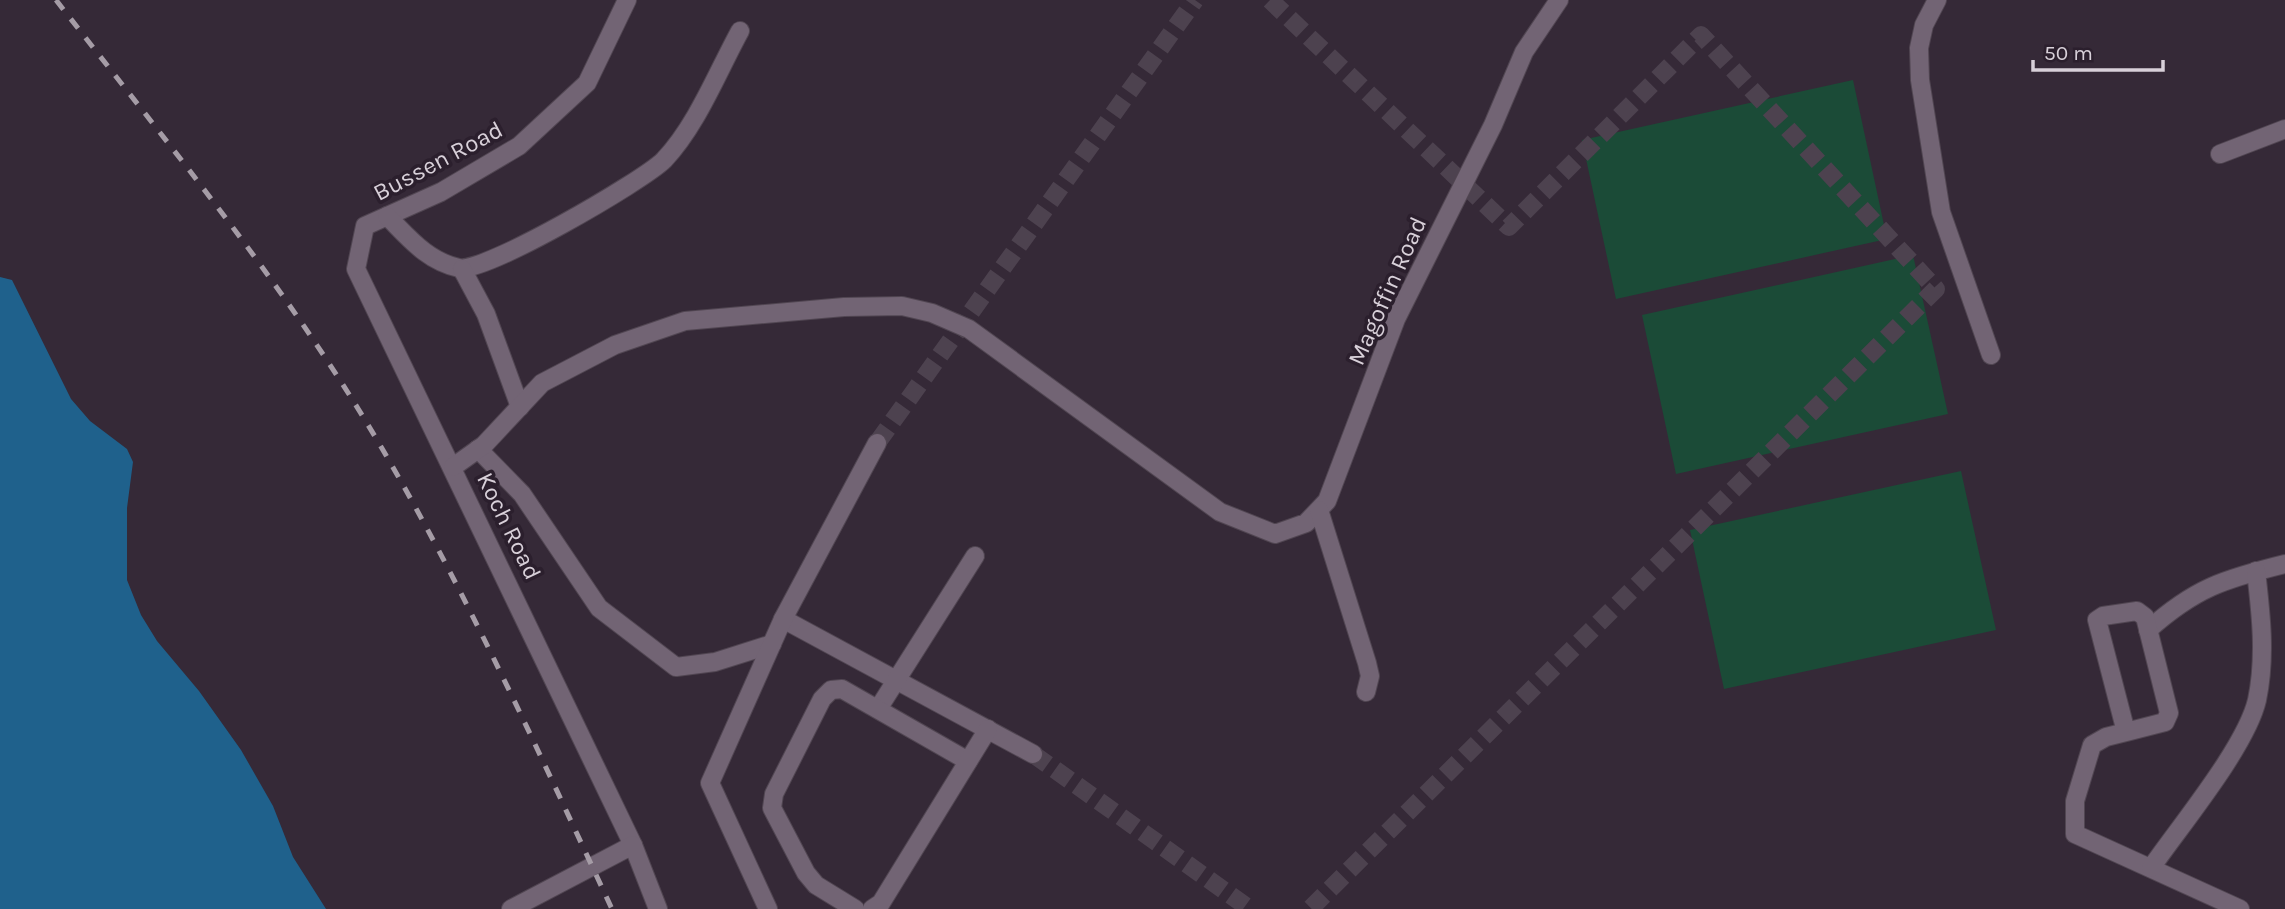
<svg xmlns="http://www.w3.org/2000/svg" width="2285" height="909" viewBox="0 0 2285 909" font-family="Karla,sans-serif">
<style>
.green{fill:#1b4b37}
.water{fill:#1f618c}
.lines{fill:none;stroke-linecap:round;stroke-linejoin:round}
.minor-tunnel{stroke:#4d424f;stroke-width:18;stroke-dasharray:18 9;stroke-linecap:butt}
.minor-casing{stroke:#514652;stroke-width:20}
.minor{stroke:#726474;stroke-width:18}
.rail{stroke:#a59ca6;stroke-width:5;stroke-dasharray:12 12;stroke-linecap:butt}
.labels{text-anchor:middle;stroke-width:7;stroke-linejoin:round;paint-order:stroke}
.street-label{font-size:24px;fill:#d8d0d9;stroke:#2b1f2d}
</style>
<rect width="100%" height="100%" fill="#352937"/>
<!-- green -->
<g class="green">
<path d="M1853,80L1887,239L1616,299L1582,140Z"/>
<path d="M1913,255L1948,414L1676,474L1642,315Z"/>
<path d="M1961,471L1996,630L1724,689L1690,530Z"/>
</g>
<!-- water -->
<path class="water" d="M0,277L12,280L71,399L90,421L127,449L133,462L127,508V580L141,615L157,641L199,691L241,750L273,806L293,857L326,909H0Z"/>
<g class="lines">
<!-- minor-tunnel -->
<g class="minor-tunnel">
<path d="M1270,0L1509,227L1701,35L1936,289L1310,909"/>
<path d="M877,443L1195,0"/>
<path d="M1033,754L1250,909"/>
</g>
<!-- minor casing -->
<g class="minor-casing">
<g id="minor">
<path d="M627,0L587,83L519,146L441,192L365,226L356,269L633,845"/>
<path d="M1937,0L1924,25L1919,48L1920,80L1941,212L1991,355"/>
<path d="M2220,154L2285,129"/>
<path d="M387,216C409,238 427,261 459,268C483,274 643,181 664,160C697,125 717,73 740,31"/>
<path d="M462,269L486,314L520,407"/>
<path d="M478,449L522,494L599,608L676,667L715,662L772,644"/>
<path d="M453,467L484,445L542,383L615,345L685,321L844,307L902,306L932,313L969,329L1220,512L1275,534L1306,523L1327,501L1396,319L1493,125L1524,52L1559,0"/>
<path d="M1319,510L1367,663L1370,676L1366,692"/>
<path d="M783,619L1033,754"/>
<path d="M2148,630C2195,588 2224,579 2285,564"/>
<path d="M878,709L975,556"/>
<path d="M2126,732L2165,722L2169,713L2145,617L2137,611L2103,616L2097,620L2126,732L2106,737L2092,745L2075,801V834L2240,909"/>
<path d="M2151,868C2180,826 2246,747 2257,700C2266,657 2261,614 2256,571"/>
<path d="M511,909L633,845L658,909"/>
<path d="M768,909L710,783L783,619L877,443"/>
<path d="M855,909L816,885L806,873L772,808L774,794L822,699L831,690L842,689L968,761"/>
<path d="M872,909L881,903L988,729"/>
</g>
</g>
<!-- minor -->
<use href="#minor" class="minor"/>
<!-- rail -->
<path class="rail" d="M56,0C171,148 293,294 387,457C471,602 541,757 612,909"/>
</g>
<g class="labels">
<!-- street labels -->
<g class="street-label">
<text transform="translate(438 161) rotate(-28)" y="8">Bussen Road</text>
<text transform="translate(1387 291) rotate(-66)" y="8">Magoffin Road</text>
<text transform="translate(509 526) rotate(64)" y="8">Koch Road</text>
</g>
</g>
<!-- scale -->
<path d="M2033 60v10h130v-10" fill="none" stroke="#d8d0d9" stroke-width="3.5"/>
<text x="2044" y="60" font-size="21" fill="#d8d0d9" stroke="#2b1f2d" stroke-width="5" paint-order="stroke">50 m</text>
</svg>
